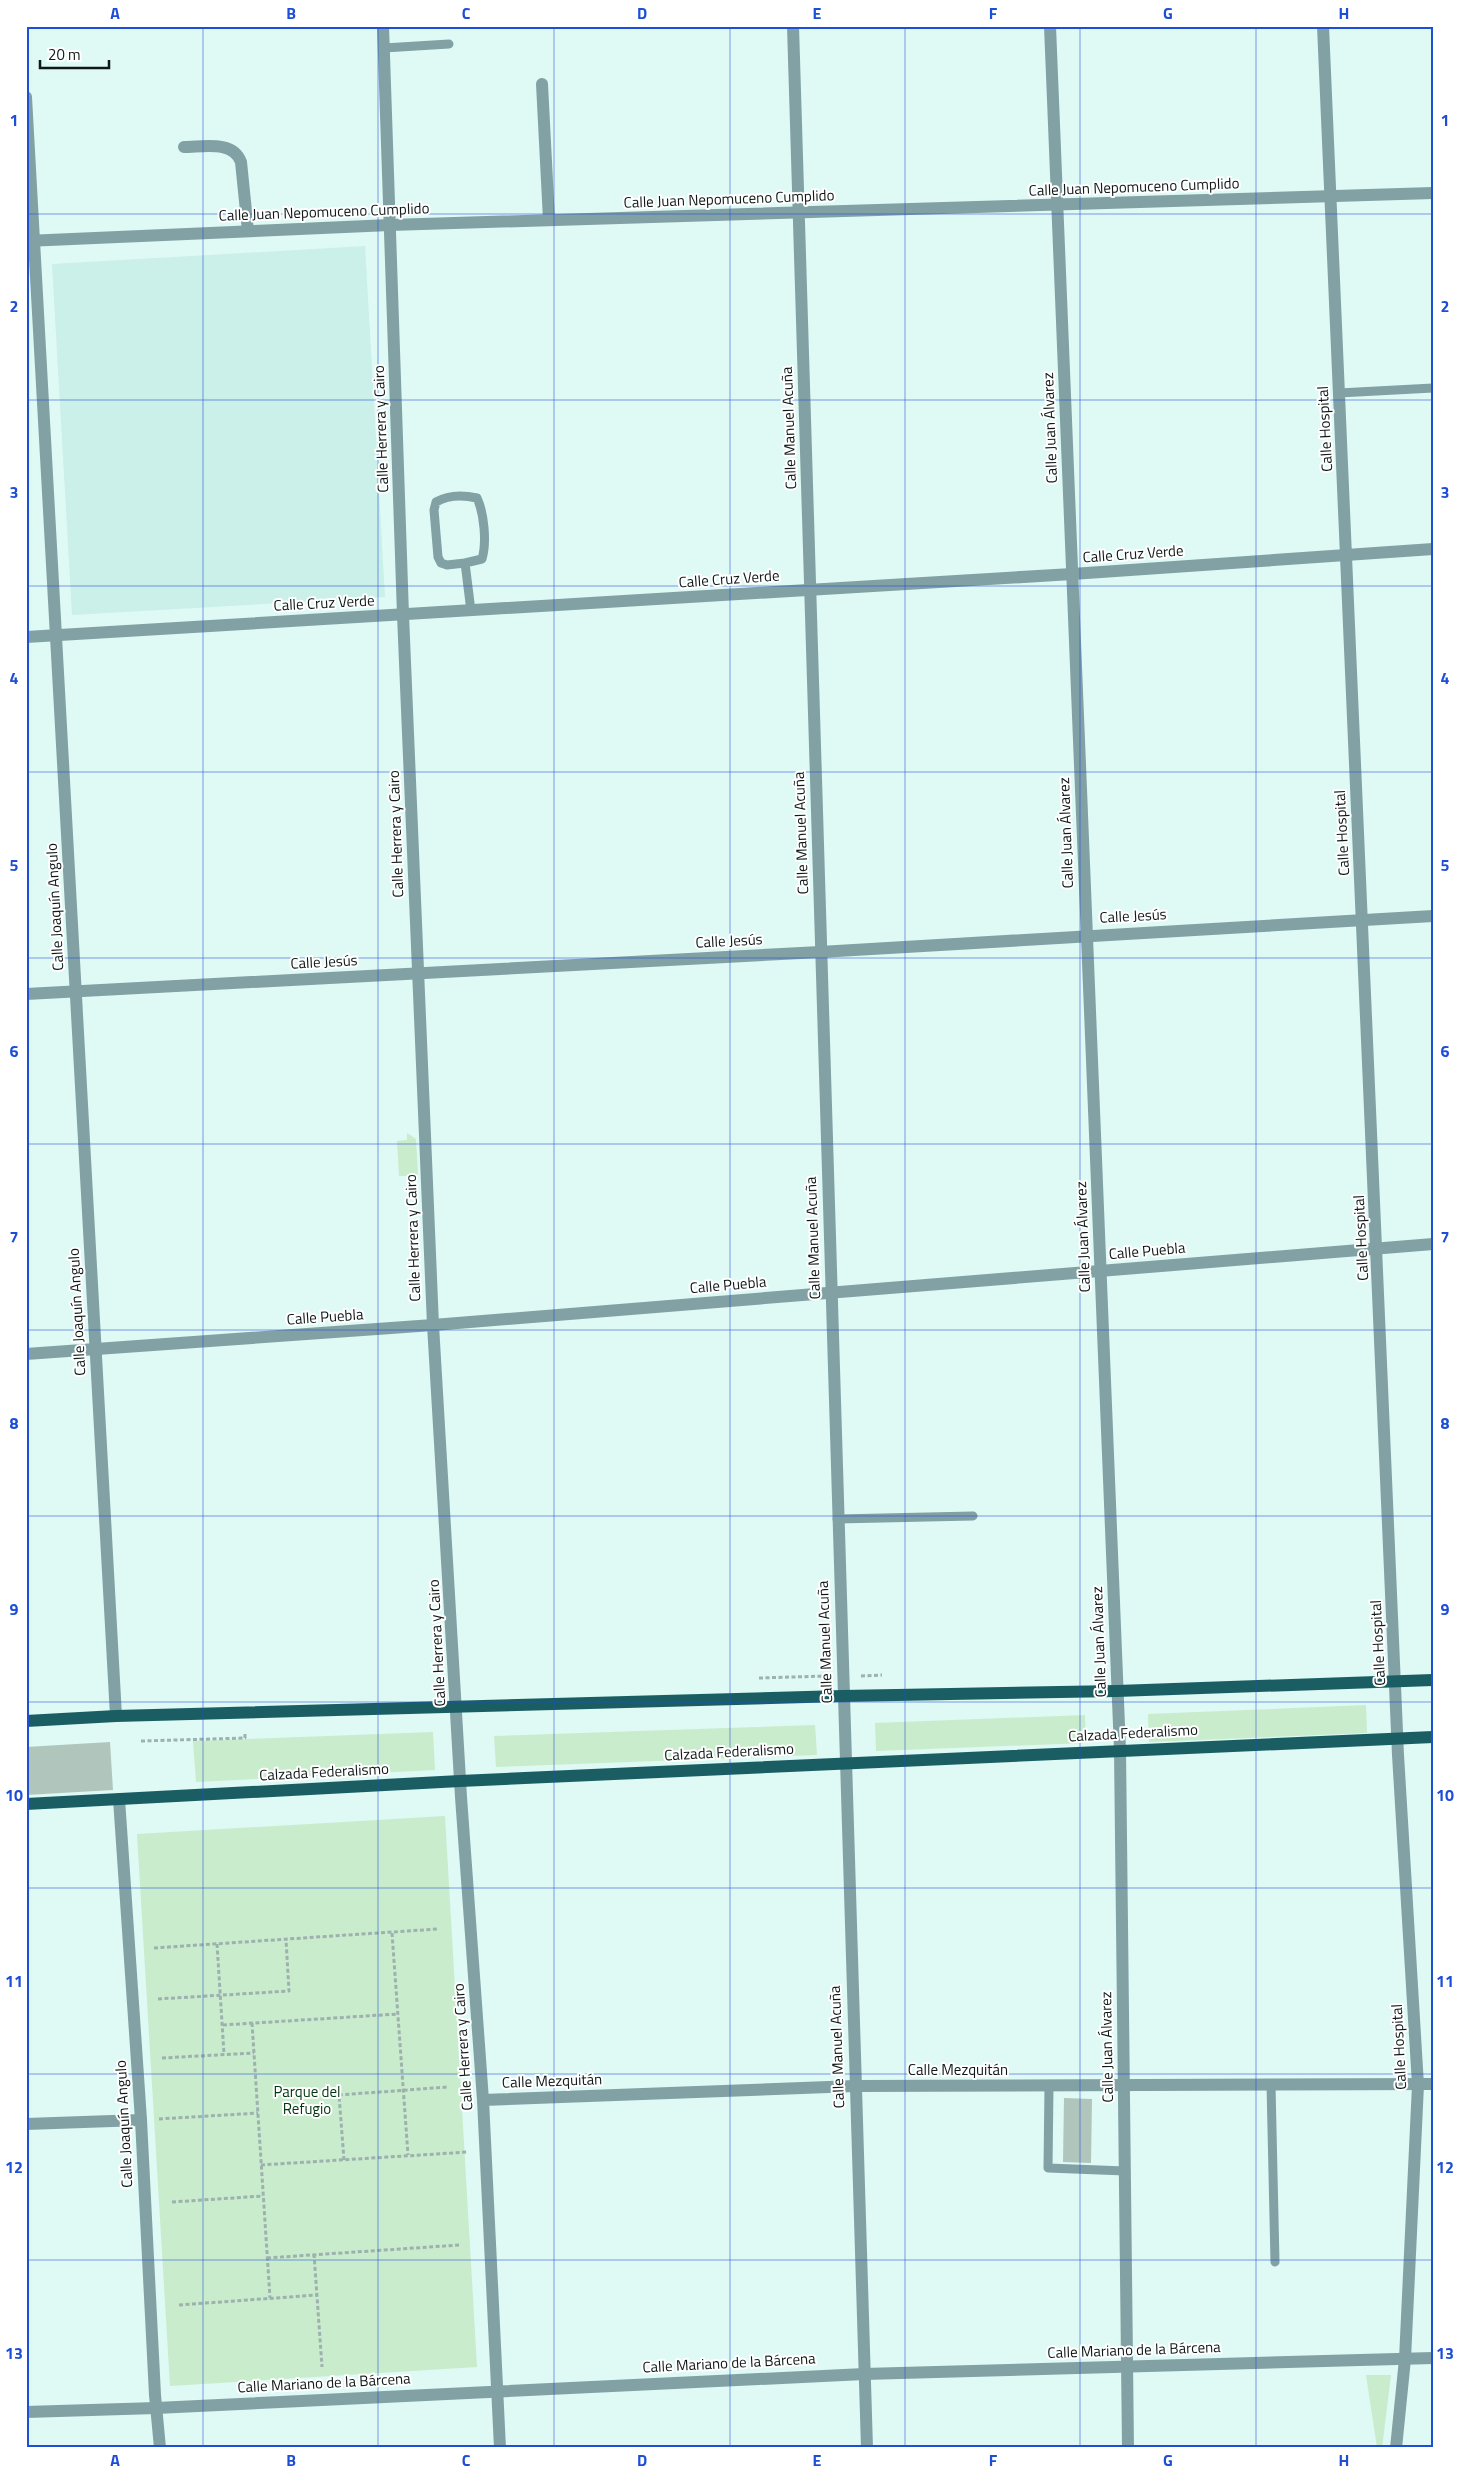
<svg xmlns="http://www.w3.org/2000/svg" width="1459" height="2474" viewBox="0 0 1459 2474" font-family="'Titillium Web',sans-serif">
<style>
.built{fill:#cbefe9}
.green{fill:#c9eccc}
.building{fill:#b0c6bc}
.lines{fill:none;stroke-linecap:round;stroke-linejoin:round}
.path{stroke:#9db2af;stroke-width:3;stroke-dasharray:4 2.5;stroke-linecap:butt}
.lane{stroke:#82a1a4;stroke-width:9}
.street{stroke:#82a1a4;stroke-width:12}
.primary{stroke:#1a5e64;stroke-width:12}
.grid{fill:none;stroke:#1d4ed8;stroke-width:1;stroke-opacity:0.55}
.labels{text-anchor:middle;stroke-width:4;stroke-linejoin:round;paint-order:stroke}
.street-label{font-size:15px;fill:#0f1817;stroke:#fff}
.park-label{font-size:15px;fill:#003710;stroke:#fff}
.neatline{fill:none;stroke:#1d4ed8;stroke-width:2}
.grid-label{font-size:16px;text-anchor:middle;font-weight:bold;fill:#1d4ed8}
</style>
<rect width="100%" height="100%" fill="#dff9f5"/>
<!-- built -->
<path class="built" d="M365,246L385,597L72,615L52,264Z"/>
<!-- green -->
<g class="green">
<path d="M407,1133L416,1139L418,1174L408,1181L407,1176H399L397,1141L407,1140Z"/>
<path d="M1366,1705L1367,1733L1149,1742L1148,1714Z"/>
<path d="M1085,1715L1086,1743L876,1751L875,1723Z"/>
<path d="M815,1725L817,1755L496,1767L494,1736Z"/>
<path d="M433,1732L435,1770L196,1782L193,1741Z"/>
<path d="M445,1816L477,2367L170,2386L137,1834Z"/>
<path d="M1366,2375H1391L1382,2448H1377Z"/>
</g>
<!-- building -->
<g class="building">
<path d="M110,1742L113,1790L26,1795V1747Z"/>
<path d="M1064,2098L1092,2099L1091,2163L1063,2162Z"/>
</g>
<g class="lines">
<!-- path -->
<g class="path">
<path d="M861,1676L882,1675"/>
<path d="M759,1678L827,1676"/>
<path d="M141,1741L245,1738V1733"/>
<path d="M392,1933L408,2155"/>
<path d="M217,1944L224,2054"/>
<path d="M154,1948L437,1929"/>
<path d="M158,1999L289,1991L286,1940"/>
<path d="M252,2023L270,2298"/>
<path d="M223,2025L398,2014"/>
<path d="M162,2058L254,2053"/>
<path d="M159,2119L258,2113"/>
<path d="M344,2160L339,2095L448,2087"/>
<path d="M261,2165L468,2152"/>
<path d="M172,2202L263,2196"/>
<path d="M314,2254L322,2367"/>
<path d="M267,2258L459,2245"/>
<path d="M179,2305L317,2295"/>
</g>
<!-- lane -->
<g class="lane">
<path d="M384,48L449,44"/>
<path d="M1339,393L1433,388"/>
<path d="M465,563L447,565L441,563L438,557L434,510L436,502C448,495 464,495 477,498C484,513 487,542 482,559L465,563L471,611"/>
<path d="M837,1519L973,1516"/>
<path d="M1271,2085L1275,2262"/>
<path d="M1049,2086L1048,2168L1125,2171"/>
</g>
<!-- street -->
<g class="street">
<path d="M383,26L403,615L433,1325L461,1797L483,2100L500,2448"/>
<path d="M793,26L867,2448"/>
<path d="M1050,26L1120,1750L1128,2448"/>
<path d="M1323,26L1398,1755L1418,2085L1405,2359L1396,2448"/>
<path d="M542,84L549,220"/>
<path d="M26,97L116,1716"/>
<path d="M184,147C203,147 233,140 241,162L248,231"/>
<path d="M26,241L390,225L1433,193"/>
<path d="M26,637L1072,574L1433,549"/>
<path d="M26,994L820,952L1433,916"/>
<path d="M26,1354L433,1325L1433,1244"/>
<path d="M119,1799L141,2120L155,2395L160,2448"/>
<path d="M483,2100L855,2086L1433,2084"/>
<path d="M26,2124L141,2120"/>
<path d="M26,2412L156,2408L864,2374L1433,2358"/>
</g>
<!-- primary -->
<g class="primary">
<path d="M26,1721L116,1716L842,1696L1117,1691L1433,1680"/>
<path d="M26,1804L460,1781L1433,1737"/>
</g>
</g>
<!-- grid -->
<path class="grid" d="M203,26V2448M378,26V2448M554,26V2448M730,26V2448M905,26V2448M1080,26V2448M1256,26V2448M26,214H1433M26,400H1433M26,586H1433M26,772H1433M26,958H1433M26,1144H1433M26,1330H1433M26,1516H1433M26,1702H1433M26,1888H1433M26,2074H1433M26,2260H1433"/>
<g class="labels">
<!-- street labels -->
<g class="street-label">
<text transform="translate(1134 187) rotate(-2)" y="5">Calle Juan Nepomuceno Cumplido</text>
<text transform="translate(729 199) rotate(-2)" y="5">Calle Juan Nepomuceno Cumplido</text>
<text transform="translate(324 212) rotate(-2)" y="5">Calle Juan Nepomuceno Cumplido</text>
<text transform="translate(789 428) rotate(-92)" y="5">Calle Manuel Acuña</text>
<text transform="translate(1050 428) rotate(-92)" y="5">Calle Juan Álvarez</text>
<text transform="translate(381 429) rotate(-92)" y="5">Calle Herrera y Cairo</text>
<text transform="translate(1325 429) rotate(-93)" y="5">Calle Hospital</text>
<text transform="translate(1133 554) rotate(-4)" y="5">Calle Cruz Verde</text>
<text transform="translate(729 579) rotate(-4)" y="5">Calle Cruz Verde</text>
<text transform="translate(324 603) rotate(-3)" y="5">Calle Cruz Verde</text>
<text transform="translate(801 833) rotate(-92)" y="5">Calle Manuel Acuña</text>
<text transform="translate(1066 833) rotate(-92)" y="5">Calle Juan Álvarez</text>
<text transform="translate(1342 833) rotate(-93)" y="5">Calle Hospital</text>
<text transform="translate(396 834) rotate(-92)" y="5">Calle Herrera y Cairo</text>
<text transform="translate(55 907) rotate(-93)" y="5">Calle Joaquín Angulo</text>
<text transform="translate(1133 916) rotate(-3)" y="5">Calle Jesús</text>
<text transform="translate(729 941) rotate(-3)" y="5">Calle Jesús</text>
<text transform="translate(324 962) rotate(-3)" y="5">Calle Jesús</text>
<text transform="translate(1083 1237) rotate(-92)" y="5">Calle Juan Álvarez</text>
<text transform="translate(413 1238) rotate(-92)" y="5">Calle Herrera y Cairo</text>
<text transform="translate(813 1238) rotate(-92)" y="5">Calle Manuel Acuña</text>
<text transform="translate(1361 1238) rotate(-93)" y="5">Calle Hospital</text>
<text transform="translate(1147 1251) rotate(-5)" y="5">Calle Puebla</text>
<text transform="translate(728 1285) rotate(-5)" y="5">Calle Puebla</text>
<text transform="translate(77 1312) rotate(-93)" y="5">Calle Joaquín Angulo</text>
<text transform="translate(325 1317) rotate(-4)" y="5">Calle Puebla</text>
<text transform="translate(825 1642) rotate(-92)" y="5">Calle Manuel Acuña</text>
<text transform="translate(1099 1642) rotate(-92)" y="5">Calle Juan Álvarez</text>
<text transform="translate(437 1643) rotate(-93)" y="5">Calle Herrera y Cairo</text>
<text transform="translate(1378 1643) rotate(-93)" y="5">Calle Hospital</text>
<text transform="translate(1133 1733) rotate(-3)" y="5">Calzada Federalismo</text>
<text transform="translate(729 1752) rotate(-3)" y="5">Calzada Federalismo</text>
<text transform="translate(324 1772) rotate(-3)" y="5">Calzada Federalismo</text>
<text transform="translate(463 2047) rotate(-94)" y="5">Calle Herrera y Cairo</text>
<text transform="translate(837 2047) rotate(-92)" y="5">Calle Manuel Acuña</text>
<text transform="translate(1107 2047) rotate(-91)" y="5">Calle Juan Álvarez</text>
<text transform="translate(1399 2047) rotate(-93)" y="5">Calle Hospital</text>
<text x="958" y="2075">Calle Mezquitán</text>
<text transform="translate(552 2081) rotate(-2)" y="5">Calle Mezquitán</text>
<text transform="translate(124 2124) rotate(-93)" y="5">Calle Joaquín Angulo</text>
<text transform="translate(1134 2350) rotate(-2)" y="5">Calle Mariano de la Bárcena</text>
<text transform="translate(729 2363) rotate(-3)" y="5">Calle Mariano de la Bárcena</text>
<text transform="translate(324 2383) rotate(-3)" y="5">Calle Mariano de la Bárcena</text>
</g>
<!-- park labels -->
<g class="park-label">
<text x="307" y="2097">Parque del<tspan x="307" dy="17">Refugio</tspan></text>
</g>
</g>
<!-- border -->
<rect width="1459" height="2474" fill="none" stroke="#ffffff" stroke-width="55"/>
<!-- scale -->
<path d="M40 60v8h69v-8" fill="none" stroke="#0f1817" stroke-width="2.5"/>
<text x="48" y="60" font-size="15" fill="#0f1817" stroke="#ffffff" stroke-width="4" paint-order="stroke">20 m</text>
<rect x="28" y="28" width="1404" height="2418" class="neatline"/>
<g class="grid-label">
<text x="115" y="19">A</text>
<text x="291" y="19">B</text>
<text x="466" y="19">C</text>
<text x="642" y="19">D</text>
<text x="817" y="19">E</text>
<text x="993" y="19">F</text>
<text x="1168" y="19">G</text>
<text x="1344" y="19">H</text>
<text x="14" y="126">1</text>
<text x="1445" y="126">1</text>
<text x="14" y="312">2</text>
<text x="1445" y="312">2</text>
<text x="14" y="498">3</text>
<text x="1445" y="498">3</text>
<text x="14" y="684">4</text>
<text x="1445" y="684">4</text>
<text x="14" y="871">5</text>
<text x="1445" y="871">5</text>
<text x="14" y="1057">6</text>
<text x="1445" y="1057">6</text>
<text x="14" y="1243">7</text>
<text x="1445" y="1243">7</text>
<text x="14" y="1429">8</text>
<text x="1445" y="1429">8</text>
<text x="14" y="1615">9</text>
<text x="1445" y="1615">9</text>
<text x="14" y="1801">10</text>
<text x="1445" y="1801">10</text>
<text x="14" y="1987">11</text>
<text x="1445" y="1987">11</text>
<text x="14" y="2173">12</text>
<text x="1445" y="2173">12</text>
<text x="14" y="2359">13</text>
<text x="1445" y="2359">13</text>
<text x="115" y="2466">A</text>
<text x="291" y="2466">B</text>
<text x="466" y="2466">C</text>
<text x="642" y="2466">D</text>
<text x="817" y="2466">E</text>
<text x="993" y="2466">F</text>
<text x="1168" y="2466">G</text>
<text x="1344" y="2466">H</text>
</g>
</svg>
